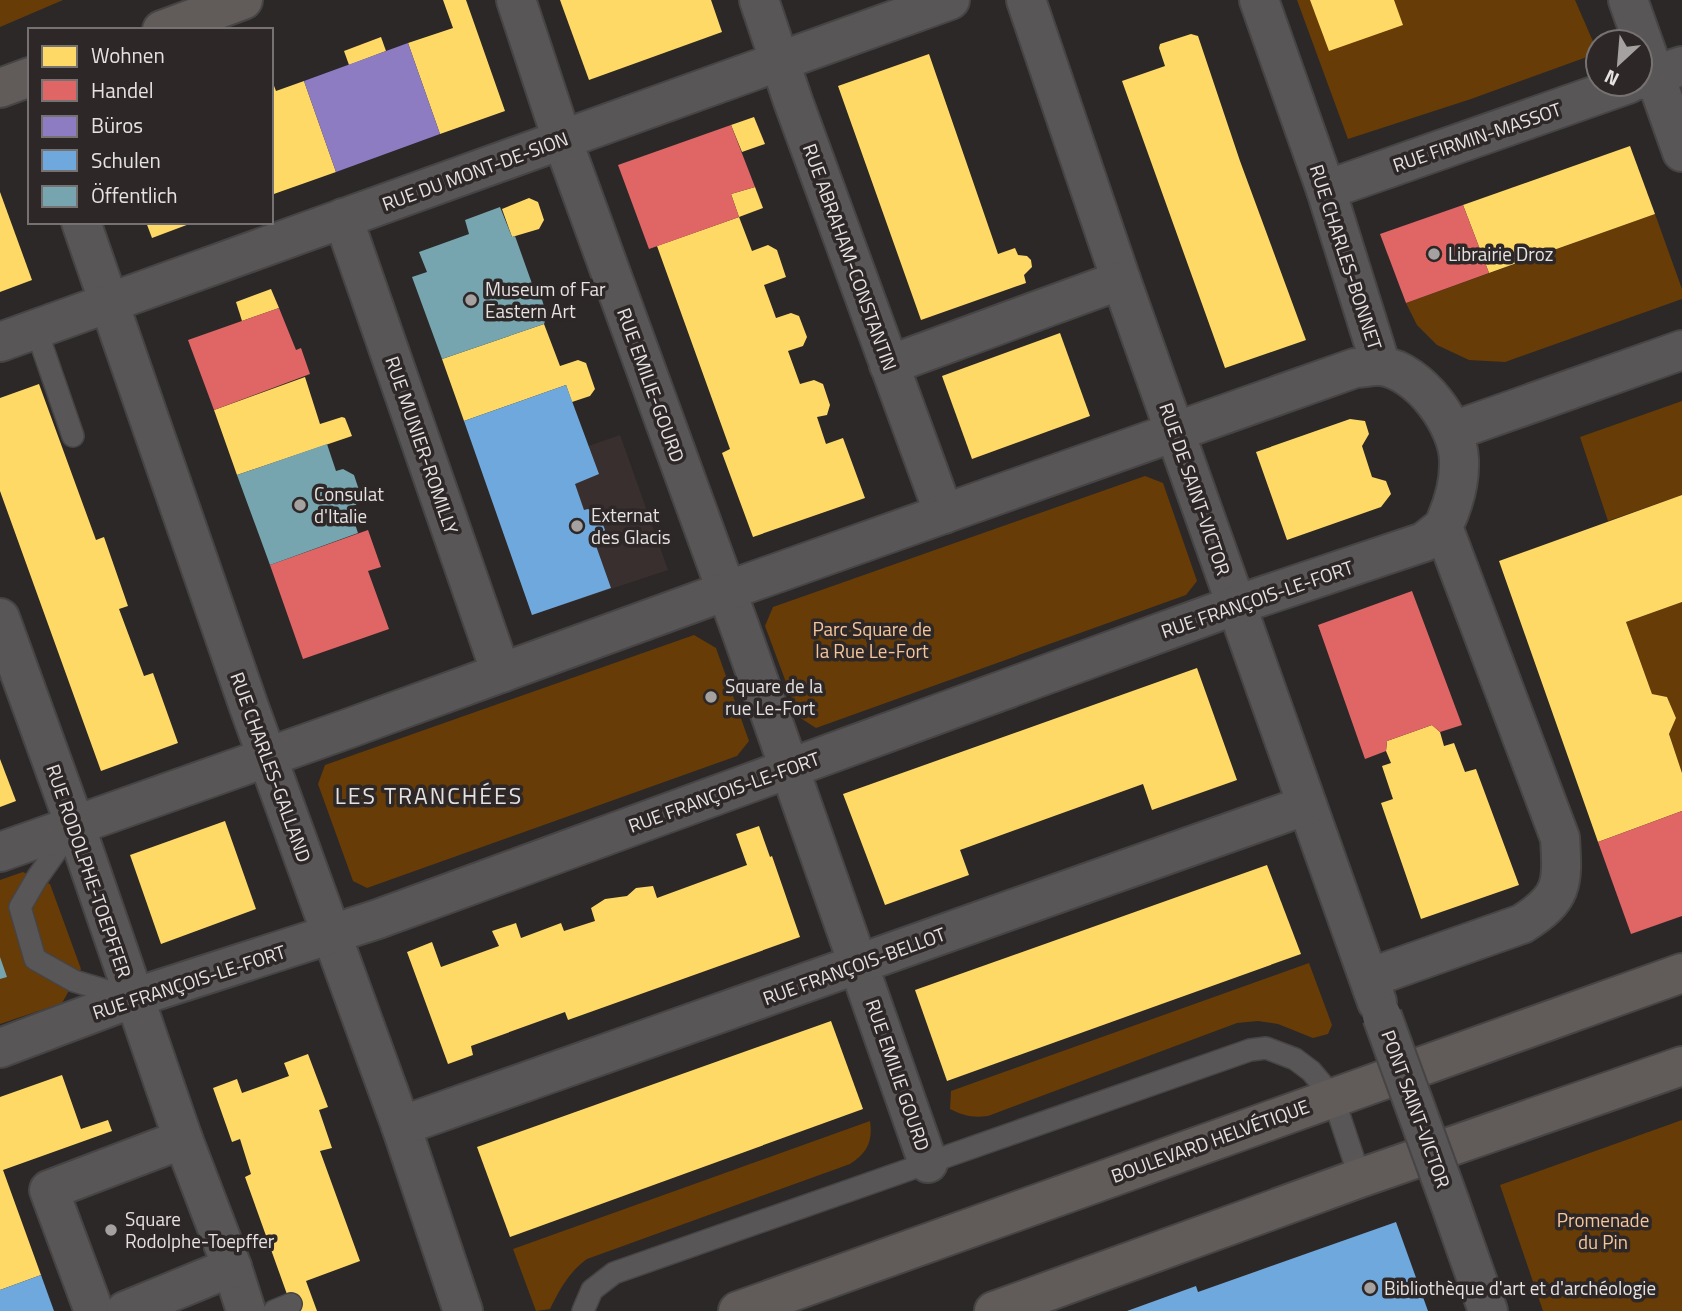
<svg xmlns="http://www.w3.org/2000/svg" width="1682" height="1311" viewBox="0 0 1682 1311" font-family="'Titillium Web',sans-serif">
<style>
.built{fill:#3a2f2f}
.green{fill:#673c06}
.homes{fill:#ffd966}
.shops{fill:#e06666}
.offices{fill:#8e7cc3}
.schools{fill:#6fa8dc}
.public{fill:#76a5af}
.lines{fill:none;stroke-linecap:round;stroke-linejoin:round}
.service-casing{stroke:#464444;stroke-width:24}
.minor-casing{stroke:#464444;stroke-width:42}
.tertiary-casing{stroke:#464444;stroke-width:42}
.secondary-casing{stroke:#464444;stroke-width:42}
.service{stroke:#595657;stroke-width:21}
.minor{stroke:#595657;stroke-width:38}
.tertiary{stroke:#595657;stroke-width:38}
.secondary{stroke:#615b5a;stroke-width:38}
.minor-bridge-casing{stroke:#464444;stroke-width:42;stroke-linecap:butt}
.minor-bridge{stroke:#595657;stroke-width:38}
.poi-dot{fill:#a5a1a1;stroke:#2d2727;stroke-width:2.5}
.labels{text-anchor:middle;stroke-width:7;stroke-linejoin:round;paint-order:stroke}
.street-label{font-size:19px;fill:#e6e2e2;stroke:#2d2727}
.poi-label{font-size:19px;fill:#e6e2e2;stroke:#2d2727;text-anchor:start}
.park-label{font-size:19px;fill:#f5c69c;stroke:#2d2727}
.quarter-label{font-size:23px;letter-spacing:2px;fill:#e6e2e2;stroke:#2d2727}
</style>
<rect width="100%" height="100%" fill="#2c2828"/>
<!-- built -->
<path class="built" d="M620,435L668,570L532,615L486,482Z"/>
<!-- green -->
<g class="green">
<path d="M0,0H63L0,27Z"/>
<path d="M1297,0H1575L1598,53L1471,99L1348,139Z"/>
<path d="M1655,214L1682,289V299L1505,362L1469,360L1437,345L1417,325L1406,303Z"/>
<path d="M1682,401V495L1608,521L1580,437Z"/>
<path d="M1145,476L1163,483L1197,581L1186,595L816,728L799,717L765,626L773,607Z"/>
<path d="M1682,602V773L1669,734L1676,718L1667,697L1652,694L1626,622Z"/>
<path d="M694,635L716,648L749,741L737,756L367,888L353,881L318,784L325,765Z"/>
<path d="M23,872L50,884L81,969L62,1003L0,1024V880Z"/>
<path d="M1309,963L1332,1025L1328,1034L1313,1038L1278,1024L1258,1021L1237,1023L988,1116C973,1118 964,1116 950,1109L951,1091Z"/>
<path d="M1682,1120V1311H1543L1500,1185Z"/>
<path d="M870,1121C873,1142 867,1153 850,1164L587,1259C569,1272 560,1289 550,1309L536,1311L513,1249Z"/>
</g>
<!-- homes -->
<g class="homes">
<path d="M443,0H466L505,111L440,134L408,43L453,28Z"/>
<path d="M560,0H711L722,32L589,80Z"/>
<path d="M1310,0H1394L1403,25L1329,51Z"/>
<path d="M1191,34L1198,36L1240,161L1306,340L1225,368L1122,81L1165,66L1159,48L1160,44Z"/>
<path d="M381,37L386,51L349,65L344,51Z"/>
<path d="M929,54L998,254L1015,248L1018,255L1027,256L1031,260L1032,267L1024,275L1026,283L921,320L838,86Z"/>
<path d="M271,78L276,91L304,81L336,172L271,195Z"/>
<path d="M754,117L765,144L742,152L731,125Z"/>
<path d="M1630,146L1655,214L1489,273L1463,205Z"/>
<path d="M755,187L763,208L739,217L731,194Z"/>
<path d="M0,192L32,280L0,292Z"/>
<path d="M529,198L538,202L544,220L539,229L512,237L502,209Z"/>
<path d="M739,217L752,251L768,245L777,250L786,277L764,285L776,318L791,313L799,316L807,337L803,346L788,351L800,384L814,380L823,384L830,405L827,415L817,417L826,444L843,438L865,498L753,537L722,453L730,449L657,246Z"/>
<path d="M146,222H192V223L152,238Z"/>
<path d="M271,289L279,308L242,321L236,302Z"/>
<path d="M544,324L560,366L578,360L586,363L595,389L590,396L572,402L566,385L464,421L442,359Z"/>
<path d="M1060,333L1090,416L972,459L942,376Z"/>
<path d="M305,377L320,424L342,417L345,418L352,436L237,475L214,410Z"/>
<path d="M39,384L96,540L104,537L128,606L119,609L144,676L153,673L178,743L101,771L0,491V398Z"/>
<path d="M1350,419L1365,421L1369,434L1362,446L1372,477L1386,481L1391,494L1381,507L1287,540L1256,452Z"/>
<path d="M1682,495V602L1626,622L1652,694L1667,697L1676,718L1669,734L1682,773V811L1598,842L1499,561Z"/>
<path d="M1197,668L1237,780L1152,810L1143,784L1118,793L960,850L969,875L885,905L843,794Z"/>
<path d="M1432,725L1440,732L1444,746L1454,743L1465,772L1476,769L1519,885L1421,919L1381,803L1393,799L1382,766L1391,763L1386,751L1387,741Z"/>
<path d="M0,759L16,801L0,807Z"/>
<path d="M225,821L256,909L161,944L130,855Z"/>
<path d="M759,826L770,857L772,856L800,937L568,1020L565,1012L471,1046L473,1055L448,1064L407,952L432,942L441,967L499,946L492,931L516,923L521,938L561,923L564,931L595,921L591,908L605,899L627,896L636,888L653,886L657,898L747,865L736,834Z"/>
<path d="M1267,865L1301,954L947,1081L915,990Z"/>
<path d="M831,1021L863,1109L510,1237L477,1147Z"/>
<path d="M308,1054L328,1107L319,1110L332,1148L320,1151L360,1261L306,1281L317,1311H293L245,1177L251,1174L240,1139L232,1142L213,1088L237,1079L242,1093L289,1076L284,1063Z"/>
<path d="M62,1075L81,1129L108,1120L112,1131L3,1170L41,1275L0,1290V1097Z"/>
</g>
<!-- shops -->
<g class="shops">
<path d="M731,125L755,187L731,194L739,217L649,249L618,165Z"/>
<path d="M1463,205L1489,273L1406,303L1380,234Z"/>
<path d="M279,308L296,350L301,348L310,374L214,410L188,340Z"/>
<path d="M368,530L381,567L368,571L389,629L303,659L270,565Z"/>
<path d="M1412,591L1462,725L1440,732L1432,725L1387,741L1386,751L1365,759L1318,625Z"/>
<path d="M1682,811V916L1631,934L1598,842Z"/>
</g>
<!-- offices -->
<path class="offices" d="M408,43L440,134L336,172L304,81Z"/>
<!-- schools -->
<g class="schools">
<path d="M566,385L599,474L575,484L584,510L588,509L599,514L605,530L599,541L595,543L611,588L532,615L464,421Z"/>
<path d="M1396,1222L1428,1311H1127L1196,1286L1198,1292Z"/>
<path d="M41,1275L54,1311H0V1290Z"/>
</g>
<!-- public -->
<g class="public">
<path d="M500,207L512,237L515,236L535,292L540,293L547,316L544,324L442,359L412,277L427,272L419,252L469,234L465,220Z"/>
<path d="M327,444L336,471L343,469L354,475L360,493L356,505L349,506L358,533L270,565L237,475Z"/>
<path d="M0,957L7,977L0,979Z"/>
</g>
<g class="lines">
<!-- service casing -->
<g class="service-casing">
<g id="service">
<path d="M36,329L73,436"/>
<path d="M71,830L37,878L20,907L35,959L74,981L128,997"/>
<path d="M274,1311L291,1304"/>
<path d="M583,1311L592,1290L614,1273L1250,1050L1266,1048L1295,1059L1311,1071L1333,1097L1360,1178"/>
</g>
</g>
<!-- minor casing -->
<g class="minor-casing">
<g id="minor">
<path d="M516,0L562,139L740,628L928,1163"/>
<path d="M759,0L793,101L944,514"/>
<path d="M1026,0L1121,280L1377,1002"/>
<path d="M1259,0L1326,190L1381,366"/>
<path d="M1640,80L1682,66"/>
<path d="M1326,190L1628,84"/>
<path d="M343,218L501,673"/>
<path d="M81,222L249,707L401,1126L463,1311"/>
<path d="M0,342L950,0"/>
<path d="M889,365L1121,280"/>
<path d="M1453,431L1682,350"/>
<path d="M0,618L75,825L183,1139L232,1267L246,1311"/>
<path d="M0,852L347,729L726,591L1355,368C1364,368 1374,365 1382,366C1420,372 1458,424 1459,460C1460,484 1453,506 1443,527L1560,838C1563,885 1563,898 1522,924L1369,978"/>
<path d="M0,1048L133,998L378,919L1236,605L1424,542L1443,527"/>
<path d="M401,1126L1307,805"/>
<path d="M1450,1203L1488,1311"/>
<path d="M94,1311L49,1190L183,1139"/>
<path d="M125,1311L232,1267"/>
</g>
</g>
<!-- tertiary casing -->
<g class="tertiary-casing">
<path id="tertiary" d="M1628,0L1682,152"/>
</g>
<!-- secondary casing -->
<g class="secondary-casing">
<g id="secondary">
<path d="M162,30L243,0"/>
<path d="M0,88L30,77"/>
<path d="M738,1311L1682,973"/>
<path d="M994,1311L1360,1178L1682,1066"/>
</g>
</g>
<!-- service -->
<use href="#service" class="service"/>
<!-- minor -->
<use href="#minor" class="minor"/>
<!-- tertiary -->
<use href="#tertiary" class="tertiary"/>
<!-- secondary -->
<use href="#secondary" class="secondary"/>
<!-- minor-bridge casing -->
<g class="minor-bridge-casing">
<path id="minor-bridge" d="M1382,1016L1450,1203"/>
</g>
<!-- minor-bridge -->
<use href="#minor-bridge" class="minor-bridge"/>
</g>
<!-- markers -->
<g class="poi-dot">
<circle cx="1434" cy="254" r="7"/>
<circle cx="471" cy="300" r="7"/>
<circle cx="300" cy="505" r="7"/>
<circle cx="577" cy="526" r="7"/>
<circle cx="711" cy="697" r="7"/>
<circle cx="111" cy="1230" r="7"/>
<circle cx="1370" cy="1288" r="7"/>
</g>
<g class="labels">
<!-- street labels -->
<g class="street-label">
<text transform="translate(1477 137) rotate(-19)" y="7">RUE FIRMIN-MASSOT</text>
<text transform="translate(475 171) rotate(-20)" y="7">RUE DU MONT-DE-SION</text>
<text transform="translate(850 257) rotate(70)" y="7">RUE ABRAHAM-CONSTANTIN</text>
<text transform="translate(1346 257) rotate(72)" y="7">RUE CHARLES-BONNET</text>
<text transform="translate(651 385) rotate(70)" y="7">RUE EMILIE-GOURD</text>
<text transform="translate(422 445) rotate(71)" y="7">RUE MUNIER-ROMILLY</text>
<text transform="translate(1195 489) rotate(71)" y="7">RUE DE SAINT-VICTOR</text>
<text transform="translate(1257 599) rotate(-19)" y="7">RUE FRANÇOIS-LE-FORT</text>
<text transform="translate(271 767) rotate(70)" y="7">RUE CHARLES-GALLAND</text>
<text transform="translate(724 792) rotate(-20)" y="7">RUE FRANÇOIS-LE-FORT</text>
<text transform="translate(89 871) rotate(71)" y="7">RUE RODOLPHE-TOEPFFER</text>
<text transform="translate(854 966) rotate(-20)" y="7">RUE FRANÇOIS-BELLOT</text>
<text transform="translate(189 982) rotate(-18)" y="7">RUE FRANÇOIS-LE-FORT</text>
<text transform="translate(898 1075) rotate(71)" y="7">RUE EMILIE GOURD</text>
<text transform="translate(1416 1109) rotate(70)" y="7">PONT SAINT-VICTOR</text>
<text transform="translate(1210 1141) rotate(-20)" y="7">BOULEVARD HELVÉTIQUE</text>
</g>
<!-- poi labels -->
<g class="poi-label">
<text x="1448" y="261">Librairie Droz</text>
<text x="485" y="296">Museum of Far<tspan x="485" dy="22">Eastern Art</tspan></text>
<text x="314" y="501">Consulat<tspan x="314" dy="22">d'Italie</tspan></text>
<text x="591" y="522">Externat<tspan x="591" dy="22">des Glacis</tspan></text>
<text x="725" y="693">Square de la<tspan x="725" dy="22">rue Le-Fort</tspan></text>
<text x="125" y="1226">Square<tspan x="125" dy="22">Rodolphe-Toepffer</tspan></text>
<text x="1384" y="1295">Bibliothèque d'art et d'archéologie</text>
</g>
<!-- park labels -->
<g class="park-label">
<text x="872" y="636">Parc Square de<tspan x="872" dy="22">la Rue Le-Fort</tspan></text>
<text x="1603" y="1227">Promenade<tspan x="1603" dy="22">du Pin</tspan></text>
</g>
<!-- quarter labels -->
<g class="quarter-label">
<text x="429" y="804">LES TRANCHÉES</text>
</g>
</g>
<!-- legend -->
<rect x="28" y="28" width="245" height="196" fill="#2d2727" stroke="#777272" stroke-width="2"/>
<rect x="42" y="46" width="35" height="21" fill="#ffd966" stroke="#777272" stroke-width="2"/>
<text x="91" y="63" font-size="21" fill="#e6e2e2">Wohnen</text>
<rect x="42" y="80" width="35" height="21" fill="#e06666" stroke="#777272" stroke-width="2"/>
<text x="91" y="98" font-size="21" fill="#e6e2e2">Handel</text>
<rect x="42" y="116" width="35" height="21" fill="#8e7cc3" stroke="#777272" stroke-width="2"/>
<text x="91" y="133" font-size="21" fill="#e6e2e2">Büros</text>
<rect x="42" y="150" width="35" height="21" fill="#6fa8dc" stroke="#777272" stroke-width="2"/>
<text x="91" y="168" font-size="21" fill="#e6e2e2">Schulen</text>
<rect x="42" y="186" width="35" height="21" fill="#76a5af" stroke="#777272" stroke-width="2"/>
<text x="91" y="203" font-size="21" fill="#e6e2e2">Öffentlich</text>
<!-- north arrow -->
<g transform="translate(1619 63) rotate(206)"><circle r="33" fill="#2d2727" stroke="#777272" stroke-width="2"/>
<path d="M0-5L12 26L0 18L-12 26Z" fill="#a5a1a1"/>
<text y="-10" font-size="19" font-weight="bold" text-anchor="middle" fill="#e6e2e2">N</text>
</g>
</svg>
